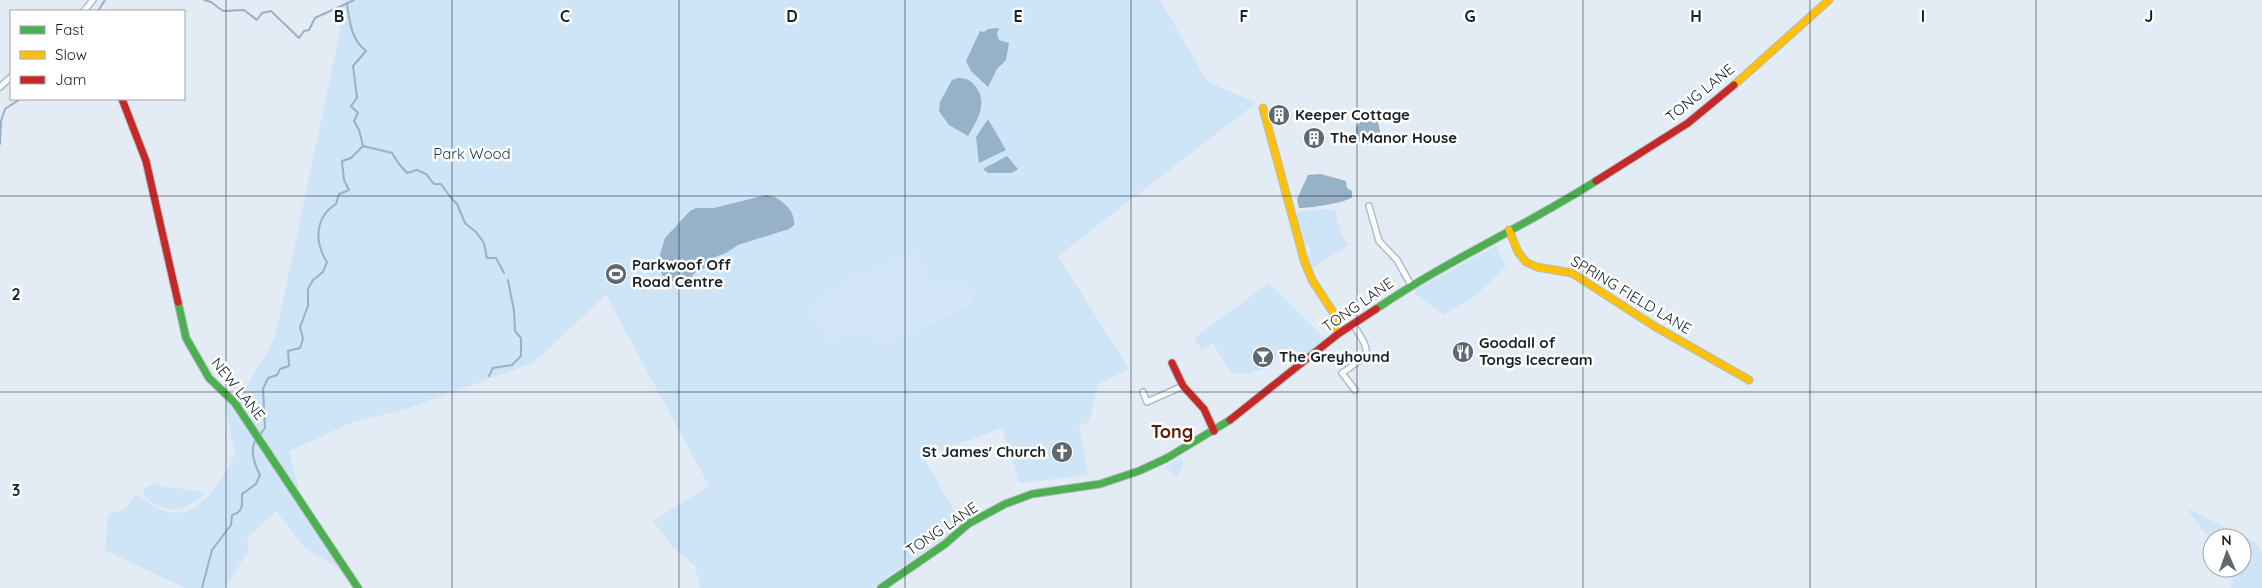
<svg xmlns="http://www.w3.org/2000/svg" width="2262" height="588" viewBox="0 0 2262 588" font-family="Quicksand,sans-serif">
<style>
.built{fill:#d2e6f7}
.green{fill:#cee4f7;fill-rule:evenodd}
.water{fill:#97b1c8}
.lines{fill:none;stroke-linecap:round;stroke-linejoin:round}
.stream{stroke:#97b1c8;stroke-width:2}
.street-casing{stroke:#b4bcc3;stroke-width:8}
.fast-casing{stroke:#b4bcc3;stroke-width:9}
.slow-casing{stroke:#b4bcc3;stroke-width:9}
.jam-casing{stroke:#b4bcc3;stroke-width:9}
.street{stroke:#fbfcfd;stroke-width:5}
.fast{stroke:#4caf50;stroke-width:7}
.slow{stroke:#ffc107;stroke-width:7}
.jam{stroke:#c62828;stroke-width:7}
.grid{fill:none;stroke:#192128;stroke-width:1;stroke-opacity:0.55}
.labels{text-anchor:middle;stroke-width:5;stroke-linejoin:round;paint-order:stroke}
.street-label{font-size:15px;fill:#192128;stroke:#fff}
.poi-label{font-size:15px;font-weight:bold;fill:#192128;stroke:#fff;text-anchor:start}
.park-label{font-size:15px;fill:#0e3956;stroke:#fff}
.quarter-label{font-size:18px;font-weight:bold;fill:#5c190a;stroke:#fff}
.grid-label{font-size:16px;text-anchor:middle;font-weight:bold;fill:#192128;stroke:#fff;stroke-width:5;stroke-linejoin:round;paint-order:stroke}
</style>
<rect width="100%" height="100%" fill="#e3ecf4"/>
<!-- built -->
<path class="built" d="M1038,224L973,302L887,343L857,333L828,340L808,308L849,279L917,252L968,277L963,250Z"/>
<!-- green -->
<g class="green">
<path d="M344,0H1160L1207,81L1256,103L1058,256L1129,369L1098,384L1089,422L1079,425L1088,475L1019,483L1002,428L923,457L959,519L951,533L890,575L874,588H700L695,566L673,547L653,521L709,486L606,295L533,363L403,410L353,422L289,451L300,494L295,498L342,571L305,548L276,511L247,538L249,551L224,588H185L105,550L108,514C121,511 130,509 134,495C144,496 151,507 161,510C200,525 222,479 236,452L233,446L225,402L239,400L275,338L337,46ZM917,252L934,285L968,278L973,303L887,343L857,333L828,340L808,308L849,279Z"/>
<path d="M1322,209L1335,210L1342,236L1349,245L1311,269L1308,256L1311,254L1309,246L1305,247L1295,213Z"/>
<path d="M1496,246L1506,266L1477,294L1444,315L1415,294V290Z"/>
<path d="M1269,283L1325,339L1292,365L1282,352L1260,371L1254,370L1251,373H1235L1232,375L1213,343L1202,350L1194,338Z"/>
<path d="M1181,458L1184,462L1177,477L1165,467Z"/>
<path d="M157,483L160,486L205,492C187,514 163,515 143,495L146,487Z"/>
<path d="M2186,508L2255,542L2262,553V588H2230L2236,568H2242V538H2213L2205,533Z"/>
</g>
<!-- water -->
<g class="water">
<path d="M999,28L997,34L999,40L1009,43L1006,60L997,69L988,87L971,71L966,61L980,31L984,32L988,29Z"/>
<path d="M958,78C965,78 971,80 975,86C989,103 977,120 968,136L949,125L939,111L940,102L952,80Z"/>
<path d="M1367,114L1377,118L1380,131L1379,141L1370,144L1360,142L1356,136V127Z"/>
<path d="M988,119L1006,150L979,163L976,137Z"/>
<path d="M1007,156L1018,169L1011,173H988L983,169Z"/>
<path d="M1321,174L1346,181L1347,188L1352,191V197C1346,203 1309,208 1299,208L1297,199L1308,175Z"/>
<path d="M766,195C780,196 796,211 794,225L789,229L738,245L726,253L715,257L704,268L697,270L689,280L672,281L662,275L658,261L665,238L690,211L696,208H714Z"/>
</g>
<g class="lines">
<!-- stream -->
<g class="stream">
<path d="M204,0L211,2L223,11L244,10L257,20L262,13L271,11L299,38L304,31L309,30L315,18L354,0"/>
<path d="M98,11L105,0"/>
<path d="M0,144L1,121L5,109L20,99"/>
<path d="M363,146L392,153L399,164L407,173L417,170L426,174L434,184H441L451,198L457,204L465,223L476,232L484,243L487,258H496L504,273"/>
<path d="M489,376L493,368L512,365L521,356V338L515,331L514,311L508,280"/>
<path d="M259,436L265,428L263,389L268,378L277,375L280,369L289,366L288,351L300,348L303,339L300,327L308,306V289L313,280L323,272L327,262C314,242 315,217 336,204L339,194L349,190L344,180L342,161L351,158L363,146L359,130L354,121L358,113L351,106L357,98L353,66L366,51C351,39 350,23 347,4"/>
<path d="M202,588L212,550L231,525L232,515C244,512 242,504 242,494L256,484L260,475C255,466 249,449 256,440"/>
</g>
<!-- street casing -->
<g class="street-casing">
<g id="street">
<path d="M84,11L93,0"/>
<path d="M0,87L11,77"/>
<path d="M1369,206L1379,241L1397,260L1411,285"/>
<path d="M1353,324C1372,355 1372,352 1342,373L1355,390"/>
<path d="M1143,392L1147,402L1183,386"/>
</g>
</g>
<!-- fast casing -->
<g class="fast-casing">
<g id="fast">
<path d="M178,302L186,338L209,378L235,403L358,588"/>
<path d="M1376,309C1446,261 1524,227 1596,181"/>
<path d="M881,588L945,544L968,524L1005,504L1032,494L1100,484L1139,471L1167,458L1230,420"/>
</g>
</g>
<!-- slow casing -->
<g class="slow-casing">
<g id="slow">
<path d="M1734,85L1829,0"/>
<path d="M1263,108L1304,260L1312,280L1333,312L1338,334"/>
<path d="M1509,230L1518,252L1526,262L1537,267L1572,273L1654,326L1749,380"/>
</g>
</g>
<!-- jam casing -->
<g class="jam-casing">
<g id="jam">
<path d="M122,99L146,161L178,302"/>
<path d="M1596,181L1688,123L1734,85"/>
<path d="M1172,363L1183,386L1204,409L1214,431"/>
<path d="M1230,420L1338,334L1376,309"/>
</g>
</g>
<!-- street -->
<use href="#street" class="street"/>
<!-- fast -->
<use href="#fast" class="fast"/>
<!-- slow -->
<use href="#slow" class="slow"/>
<!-- jam -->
<use href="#jam" class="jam"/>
</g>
<!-- grid -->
<path class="grid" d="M226,0V588M452,0V588M679,0V588M905,0V588M1131,0V588M1357,0V588M1583,0V588M1810,0V588M2036,0V588M0,196H2262M0,392H2262"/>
<!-- icons -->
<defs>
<g id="building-disc" transform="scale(1.125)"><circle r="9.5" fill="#60686f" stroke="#fff"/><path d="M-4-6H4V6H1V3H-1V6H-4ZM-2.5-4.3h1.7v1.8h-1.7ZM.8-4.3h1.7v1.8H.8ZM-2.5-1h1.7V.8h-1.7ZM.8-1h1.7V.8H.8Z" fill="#fff"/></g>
<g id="stadium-disc" transform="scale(1.125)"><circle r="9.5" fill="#60686f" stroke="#fff"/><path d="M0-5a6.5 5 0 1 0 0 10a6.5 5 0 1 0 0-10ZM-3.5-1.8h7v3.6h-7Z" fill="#fff"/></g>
<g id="restaurant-disc" transform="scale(1.125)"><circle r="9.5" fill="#60686f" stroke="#fff"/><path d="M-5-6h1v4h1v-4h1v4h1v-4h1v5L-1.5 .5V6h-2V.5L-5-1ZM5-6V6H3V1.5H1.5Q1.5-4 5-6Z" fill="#fff"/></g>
<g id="bar-disc" transform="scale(1.125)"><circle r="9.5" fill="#60686f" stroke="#fff"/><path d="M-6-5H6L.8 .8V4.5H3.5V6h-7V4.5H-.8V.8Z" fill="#fff"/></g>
<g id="church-disc" transform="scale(1.125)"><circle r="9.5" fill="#60686f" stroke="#fff"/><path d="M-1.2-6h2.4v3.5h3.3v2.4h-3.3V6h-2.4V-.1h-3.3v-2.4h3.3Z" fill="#fff"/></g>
</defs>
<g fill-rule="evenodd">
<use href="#building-disc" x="1279" y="115"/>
<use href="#building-disc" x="1314" y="138"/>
<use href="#stadium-disc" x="616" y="274"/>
<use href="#restaurant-disc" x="1463" y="352"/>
<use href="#bar-disc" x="1263" y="357"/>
<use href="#church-disc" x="1062" y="452"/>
</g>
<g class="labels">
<!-- street labels -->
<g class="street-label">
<text transform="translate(1700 93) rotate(-39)" y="5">TONG LANE</text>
<text transform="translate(1631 295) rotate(31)" y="5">SPRING FIELD LANE</text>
<text transform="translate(1358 305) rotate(-35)" y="5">TONG LANE</text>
<text transform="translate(238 389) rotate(51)" y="5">NEW LANE</text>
<text transform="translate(942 529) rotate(-34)" y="5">TONG LANE</text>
</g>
<!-- poi labels -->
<g class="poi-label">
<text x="1295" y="120">Keeper Cottage</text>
<text x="1330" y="143">The Manor House</text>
<text x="632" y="270">Parkwoof Off<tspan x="632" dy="17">Road Centre</tspan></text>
<text x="1479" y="348">Goodall of<tspan x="1479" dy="17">Tongs Icecream</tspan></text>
<text x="1279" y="362">The Greyhound</text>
<text x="1046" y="457" text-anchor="end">St James' Church</text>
</g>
<!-- park labels -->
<g class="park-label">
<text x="472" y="159">Park Wood</text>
</g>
<!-- quarter labels -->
<g class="quarter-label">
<text x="1172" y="438">Tong</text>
</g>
</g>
<g class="grid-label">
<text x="339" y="22">B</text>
<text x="565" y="22">C</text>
<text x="792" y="22">D</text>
<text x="1018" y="22">E</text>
<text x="1244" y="22">F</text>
<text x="1470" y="22">G</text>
<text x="1696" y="22">H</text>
<text x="1923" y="22">I</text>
<text x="2149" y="22">J</text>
<text x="16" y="300">2</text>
<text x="16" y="496">3</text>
</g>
<!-- legend -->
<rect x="10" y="10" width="175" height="90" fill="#ffffff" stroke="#a3a6a9"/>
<rect x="20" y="26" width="25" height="8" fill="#4caf50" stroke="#a3a6a9"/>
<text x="55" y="35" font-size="15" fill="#192128">Fast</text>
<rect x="20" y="51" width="25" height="8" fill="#ffc107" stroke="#a3a6a9"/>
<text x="55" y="60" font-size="15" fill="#192128">Slow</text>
<rect x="20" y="76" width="25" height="8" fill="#c62828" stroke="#a3a6a9"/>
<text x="55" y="85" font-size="15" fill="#192128">Jam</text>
<!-- north arrow -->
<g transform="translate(2227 553) rotate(358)"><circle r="24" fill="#ffffff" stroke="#a3a6a9"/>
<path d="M0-4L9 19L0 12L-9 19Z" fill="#60686f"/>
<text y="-8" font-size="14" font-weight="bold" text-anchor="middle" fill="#192128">N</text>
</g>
</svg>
